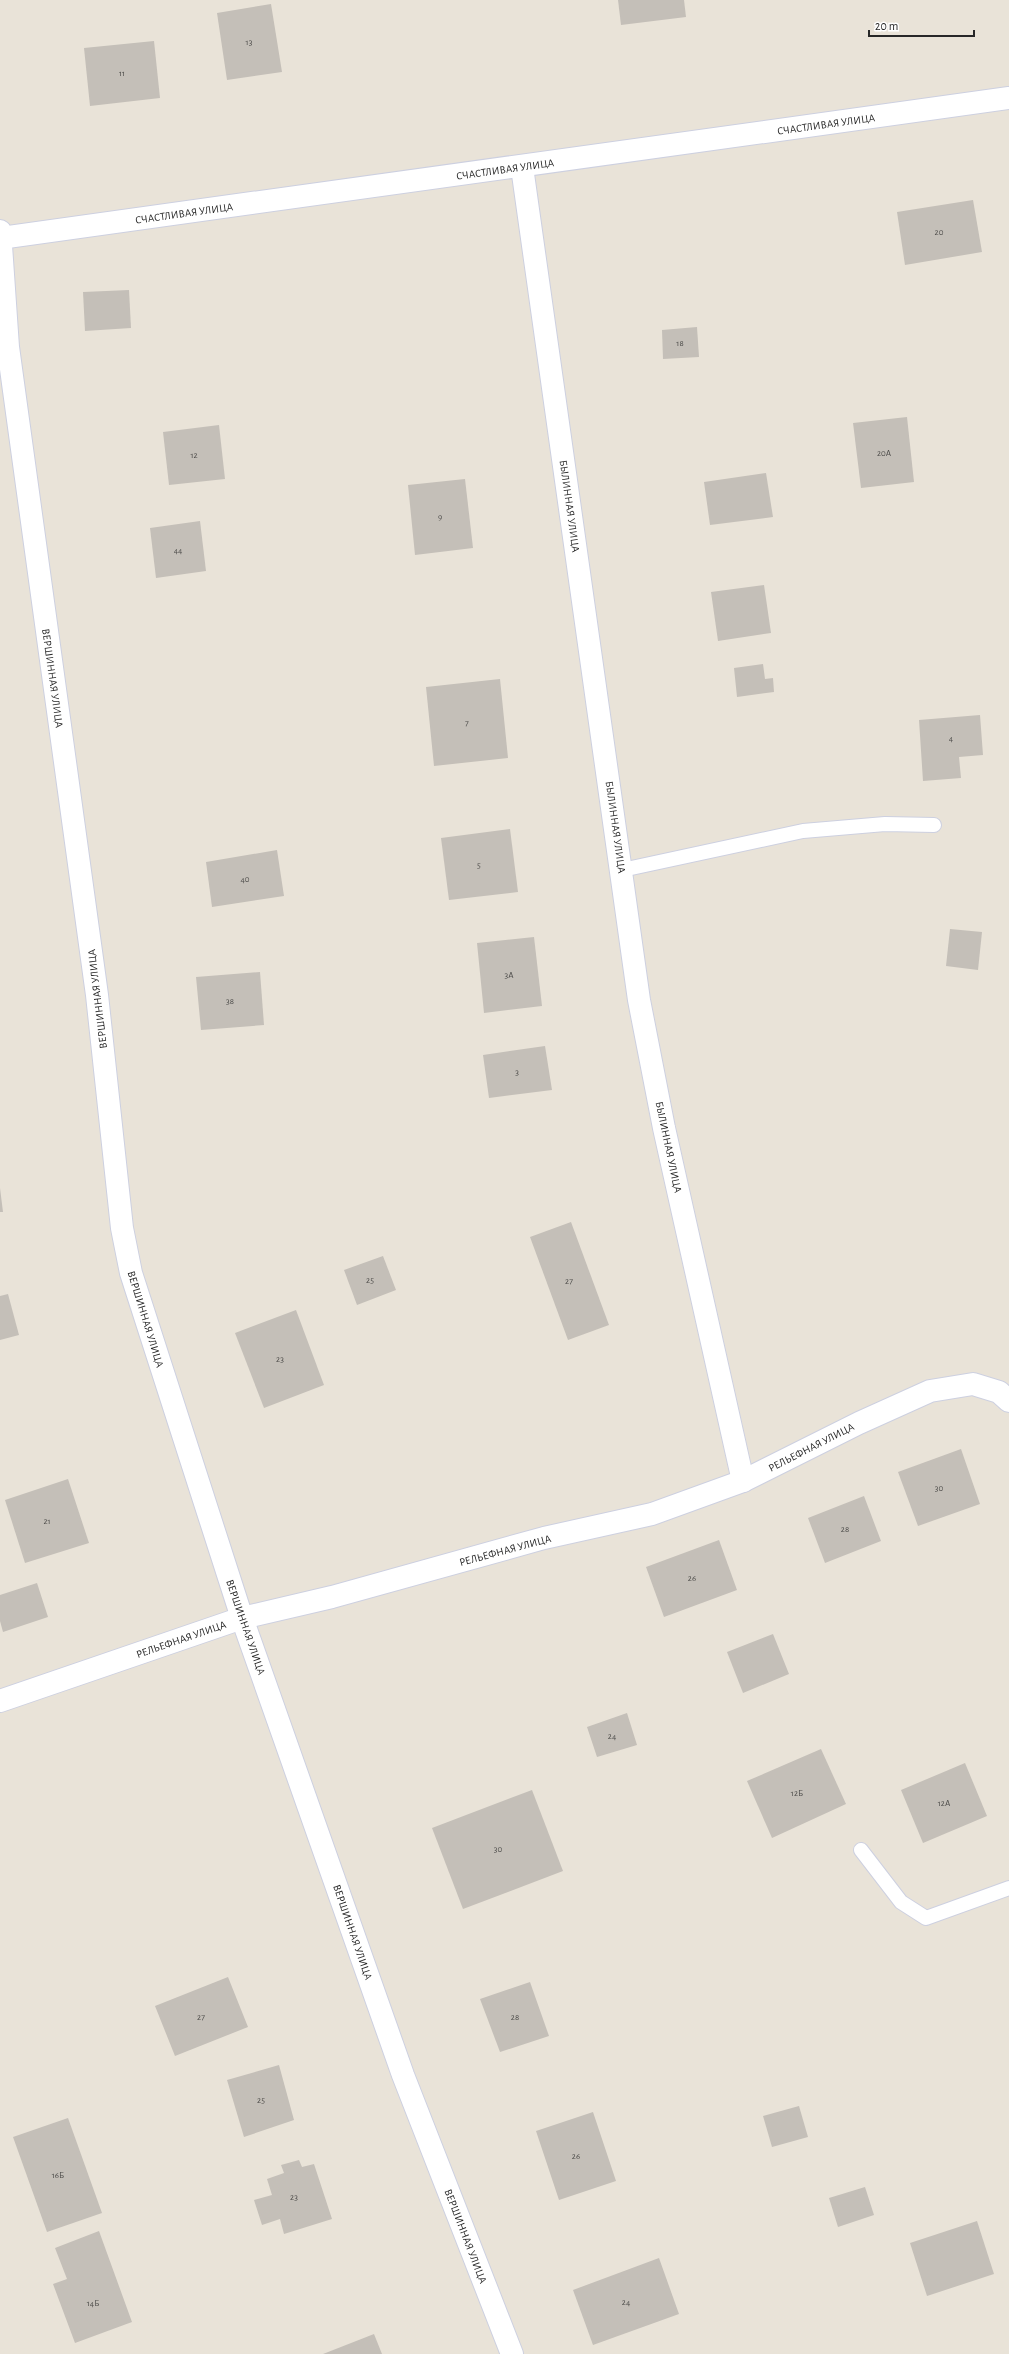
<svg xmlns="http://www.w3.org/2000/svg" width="1009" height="2354" viewBox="0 0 1009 2354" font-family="'Alegreya Sans',sans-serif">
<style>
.building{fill:#c4bfb8}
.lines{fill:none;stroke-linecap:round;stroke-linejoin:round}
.service-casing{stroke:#cdd0e0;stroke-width:16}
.minor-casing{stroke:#cdd0e0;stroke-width:24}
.service{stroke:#fff;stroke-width:14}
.minor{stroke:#fff;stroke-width:22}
.labels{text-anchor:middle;stroke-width:4;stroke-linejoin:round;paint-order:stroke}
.number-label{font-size:9px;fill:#4e4d4b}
.street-label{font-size:11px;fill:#272727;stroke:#fff}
</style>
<rect width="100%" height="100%" fill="#e9e3d8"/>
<!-- building -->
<g class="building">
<path d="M618,0H684L686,17L621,25Z"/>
<path d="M271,4L282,72L227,80L217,13Z"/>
<path d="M154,41L160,98L90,106L84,48Z"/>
<path d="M973,200L982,252L905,265L897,212Z"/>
<path d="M129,290L131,328L85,331L83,292Z"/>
<path d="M697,327L699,357L663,359L662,330Z"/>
<path d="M907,417L914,482L861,488L853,423Z"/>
<path d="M219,425L225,479L169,485L163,432Z"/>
<path d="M766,473L773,517L710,525L704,482Z"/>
<path d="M465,479L473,548L415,555L408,485Z"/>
<path d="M200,521L206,571L156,578L150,528Z"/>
<path d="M764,585L771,633L718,641L711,592Z"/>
<path d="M763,664L765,679L773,678L774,692L737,697L734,668Z"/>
<path d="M500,679L508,758L434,766L426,687Z"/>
<path d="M980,715L983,755L959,757L961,778L923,781L919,720Z"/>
<path d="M510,829L518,892L449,900L441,838Z"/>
<path d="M277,850L284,896L212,907L206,862Z"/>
<path d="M950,929L982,932L978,970L946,966Z"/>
<path d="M534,937L542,1006L484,1013L477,943Z"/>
<path d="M260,972L264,1025L201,1030L196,977Z"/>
<path d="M545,1046L552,1090L489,1098L483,1055Z"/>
<path d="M0,1188L3,1212H0Z"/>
<path d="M571,1222L609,1325L568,1340L530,1237Z"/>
<path d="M383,1256L396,1290L357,1305L344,1270Z"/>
<path d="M8,1294L19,1335L0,1340V1296Z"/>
<path d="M296,1310L324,1385L264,1408L235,1333Z"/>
<path d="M961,1449L980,1504L918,1526L898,1472Z"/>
<path d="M68,1479L89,1543L25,1563L5,1500Z"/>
<path d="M864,1496L881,1541L825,1563L808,1518Z"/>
<path d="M719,1540L737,1590L664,1617L646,1567Z"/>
<path d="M37,1583L48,1617L3,1632L0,1621V1595Z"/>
<path d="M773,1634L789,1674L743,1693L727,1652Z"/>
<path d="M627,1713L637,1745L597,1757L587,1727Z"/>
<path d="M821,1749L846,1804L772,1838L747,1781Z"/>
<path d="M965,1763L987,1816L923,1843L901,1790Z"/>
<path d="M532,1790L563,1871L463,1909L432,1828Z"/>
<path d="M228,1977L248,2027L175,2056L155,2006Z"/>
<path d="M530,1982L549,2036L500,2052L480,1999Z"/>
<path d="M279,2065L294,2120L244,2137L227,2080Z"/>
<path d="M799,2106L808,2137L772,2147L763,2116Z"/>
<path d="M593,2112L616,2181L559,2200L536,2131Z"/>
<path d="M68,2118L102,2213L47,2232L13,2137Z"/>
<path d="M299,2160L302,2167L314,2164L332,2219L284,2234L280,2219L262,2225L254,2200L272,2195L267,2179L284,2173L281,2165Z"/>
<path d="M865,2187L874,2215L838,2227L829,2198Z"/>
<path d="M977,2221L994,2274L927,2296L910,2243Z"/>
<path d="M99,2231L132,2322L75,2343L53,2284L67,2279L55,2248Z"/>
<path d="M659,2258L679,2314L593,2345L573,2290Z"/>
<path d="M374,2334L382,2354H323Z"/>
</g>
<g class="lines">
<!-- service casing -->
<g class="service-casing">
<g id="service">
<path d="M622,870L803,831L885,824L934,825"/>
<path d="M861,1850L901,1902L926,1918L1009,1888"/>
</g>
</g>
<!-- minor casing -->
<g class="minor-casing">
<g id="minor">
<path d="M522,167L639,1000L664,1128L743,1481"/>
<path d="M0,231L8,347L97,995L122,1228L131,1273L242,1618L403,2075L512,2354"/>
<path d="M0,238L1009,98"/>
<path d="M0,1701L242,1618L332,1597L544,1538L652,1514L743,1481L859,1423L930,1391L973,1384L999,1392L1009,1401"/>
</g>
</g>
<!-- service -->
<use href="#service" class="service"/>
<!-- minor -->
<use href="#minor" class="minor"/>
</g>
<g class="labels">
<!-- number labels -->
<g class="number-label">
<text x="249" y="45">13</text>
<text x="122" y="76">11</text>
<text x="939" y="235">20</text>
<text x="680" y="346">18</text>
<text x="884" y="456">20А</text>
<text x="194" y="458">12</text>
<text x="440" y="520">9</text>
<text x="178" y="553">44</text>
<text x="467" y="726">7</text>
<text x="951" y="741">4</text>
<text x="479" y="868">5</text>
<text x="245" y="882">40</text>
<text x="509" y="978">3А</text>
<text x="230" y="1004">38</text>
<text x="517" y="1075">3</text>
<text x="370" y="1283">25</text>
<text x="569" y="1284">27</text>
<text x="280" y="1362">23</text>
<text x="939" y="1491">30</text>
<text x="47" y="1524">21</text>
<text x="845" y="1532">28</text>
<text x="692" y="1581">26</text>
<text x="612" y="1739">24</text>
<text x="797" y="1796">12Б</text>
<text x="944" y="1806">12А</text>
<text x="498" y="1852">30</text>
<text x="201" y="2020">27</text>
<text x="515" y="2020">28</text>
<text x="261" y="2103">25</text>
<text x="576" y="2159">26</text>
<text x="58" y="2178">16Б</text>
<text x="294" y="2200">23</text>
<text x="626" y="2305">24</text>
<text x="93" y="2306">14Б</text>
</g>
<!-- street labels -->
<g class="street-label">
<text transform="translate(826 124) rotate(-8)" y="4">СЧАСТЛИВАЯ УЛИЦА</text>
<text transform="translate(505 169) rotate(-8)" y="4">СЧАСТЛИВАЯ УЛИЦА</text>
<text transform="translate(184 213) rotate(-8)" y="4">СЧАСТЛИВАЯ УЛИЦА</text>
<text transform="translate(570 506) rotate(82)" y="4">БЫЛИННАЯ УЛИЦА</text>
<text transform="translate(53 678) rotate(82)" y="4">ВЕРШИННАЯ УЛИЦА</text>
<text transform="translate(616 827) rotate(82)" y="4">БЫЛИННАЯ УЛИЦА</text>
<text transform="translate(97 999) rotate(-97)" y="4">ВЕРШИННАЯ УЛИЦА</text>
<text transform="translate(669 1147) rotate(78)" y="4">БЫЛИННАЯ УЛИЦА</text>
<text transform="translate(146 1319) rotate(73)" y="4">ВЕРШИННАЯ УЛИЦА</text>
<text transform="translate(811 1447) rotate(-27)" y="4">РЕЛЬЕФНАЯ УЛИЦА</text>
<text transform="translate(505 1550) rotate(-15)" y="4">РЕЛЬЕФНАЯ УЛИЦА</text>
<text transform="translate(246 1627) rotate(71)" y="4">ВЕРШИННАЯ УЛИЦА</text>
<text transform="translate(181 1639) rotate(-19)" y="4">РЕЛЬЕФНАЯ УЛИЦА</text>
<text transform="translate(353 1932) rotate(71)" y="4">ВЕРШИННАЯ УЛИЦА</text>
<text transform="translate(466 2236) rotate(69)" y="4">ВЕРШИННАЯ УЛИЦА</text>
</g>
</g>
<!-- scale -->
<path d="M869 30v6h105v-6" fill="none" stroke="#272727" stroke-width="2"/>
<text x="875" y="30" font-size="12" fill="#272727" stroke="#ffffff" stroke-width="3" paint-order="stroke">20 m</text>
</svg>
